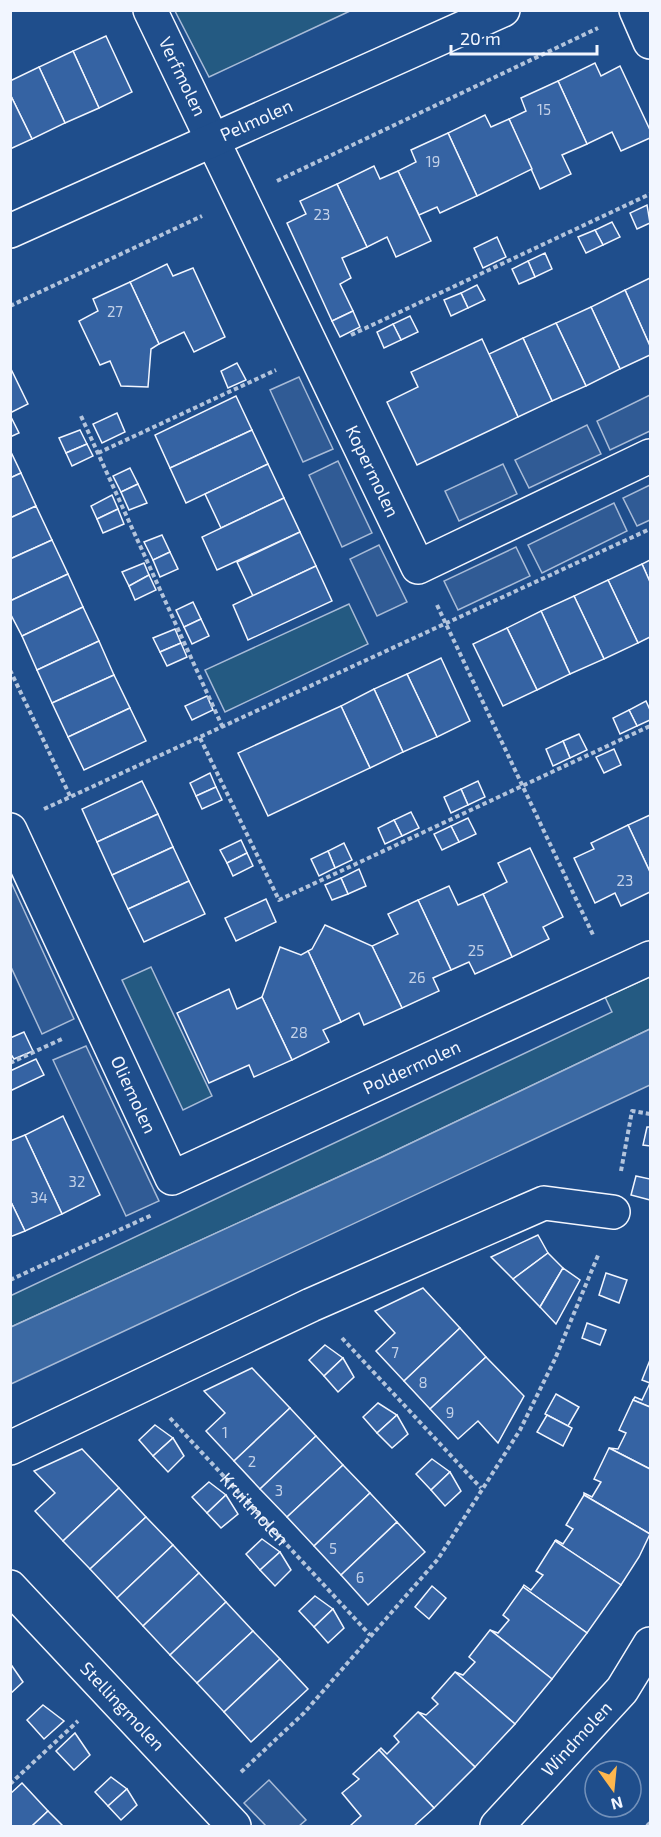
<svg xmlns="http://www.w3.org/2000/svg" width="661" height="1837" viewBox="0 0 661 1837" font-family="'Exo 2',sans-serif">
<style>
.green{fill:#245a82;stroke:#a8bbd7;stroke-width:1.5}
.parking{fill:#305b95;stroke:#a8bbd7;stroke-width:1.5}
.water{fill:#3b69a3;stroke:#a8bbd7;stroke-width:1.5}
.building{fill:#3563a3;stroke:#f2f6ff;stroke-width:1.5}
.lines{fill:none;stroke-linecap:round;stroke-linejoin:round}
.street-casing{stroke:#f2f6ff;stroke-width:36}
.path{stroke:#b3c4dc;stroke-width:4;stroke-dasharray:4.5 3;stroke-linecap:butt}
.street{stroke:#1f4e8c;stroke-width:33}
.labels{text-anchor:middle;stroke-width:4.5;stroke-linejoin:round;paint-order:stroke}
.number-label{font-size:15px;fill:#c3d1e8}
.street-label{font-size:18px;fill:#f2f6ff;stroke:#1f4e8c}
</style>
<rect width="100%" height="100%" fill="#1f4e8c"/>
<!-- green -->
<g class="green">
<path d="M175,11H350L209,77Z"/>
<path d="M349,604L368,644L225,712L205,670Z"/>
<path d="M151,967L212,1096L183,1110L122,980Z"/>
<path d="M650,977V1029L382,1157L11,1327L10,1296L612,1012L605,997Z"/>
</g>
<!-- parking -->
<g class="parking">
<path d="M299,377L333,449L303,462L270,390Z"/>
<path d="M650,395V431L610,450L597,421Z"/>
<path d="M587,425L601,454L529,488L515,460Z"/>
<path d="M338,461L372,533L342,547L309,475Z"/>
<path d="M503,464L517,494L459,521L445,491Z"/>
<path d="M650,485V520L637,526L623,498Z"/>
<path d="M614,503L627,531L542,573L528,545Z"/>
<path d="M379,545L407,602L377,616L350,559Z"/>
<path d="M516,547L530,576L458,610L444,581Z"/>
<path d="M11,882L74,1019L42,1034L11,967Z"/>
<path d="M86,1046L159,1201L126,1216L53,1060Z"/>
<path d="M269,1780L306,1820L299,1826H266L244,1803Z"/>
</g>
<!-- water -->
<path class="water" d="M650,1029V1085L11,1384V1327L382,1157Z"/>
<!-- building -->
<g class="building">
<path d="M106,36L132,92L99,108L73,51Z"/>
<path d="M73,51L99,108L65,123L39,67Z"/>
<path d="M595,63L601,76L620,66L650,130V138L621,151L612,132L587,144L558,81Z"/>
<path d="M39,67L65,123L32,139L10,94V81Z"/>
<path d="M558,81L587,144L562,155L571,174L540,189L509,119L526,111L521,98Z"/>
<path d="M10,94L32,139L10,149Z"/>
<path d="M485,115L491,127L509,119L532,169L477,196L448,133Z"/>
<path d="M448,133L477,196L440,213L437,207L419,215L398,171L416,162L411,150Z"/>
<path d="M374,166L380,179L398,171L431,241L396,257L387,237L367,247L337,184Z"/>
<path d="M337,184L367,247L342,258L351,278L340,284L353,311L332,321L287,223L306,214L300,201Z"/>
<path d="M647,205L650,223L637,229L630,213Z"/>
<path d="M612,222L620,237L603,245L595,230Z"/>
<path d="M595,230L603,245L586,253L578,237Z"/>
<path d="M497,237L506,257L483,268L474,248Z"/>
<path d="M545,253L552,269L535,277L528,261Z"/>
<path d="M528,261L535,277L519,284L512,269Z"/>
<path d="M167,264L173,276L193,268L225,337L194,352L184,332L159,344L130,282Z"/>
<path d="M650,278V346L625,290Z"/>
<path d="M130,282L159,344L151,349L148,387L121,386L110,361L100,365L79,321L98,311L93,299Z"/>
<path d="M477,285L485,300L468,308L461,293Z"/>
<path d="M625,290L650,346V355L620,369L591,307Z"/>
<path d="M461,293L468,308L451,316L444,300Z"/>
<path d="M591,307L620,369L586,386L556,323Z"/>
<path d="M353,311L360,327L340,337L332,321Z"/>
<path d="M410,316L418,332L401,340L393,324Z"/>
<path d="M556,323L586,386L552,401L523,338Z"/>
<path d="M393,324L401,340L384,348L377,332Z"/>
<path d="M523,338L552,401L518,417L489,354Z"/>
<path d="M482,339L518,417L417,465L387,402L418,387L411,372Z"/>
<path d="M237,363L246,380L228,388L221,371Z"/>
<path d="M10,367L28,404L10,413Z"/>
<path d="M236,396L252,430L170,468L155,435Z"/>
<path d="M117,413L125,432L102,443L93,424Z"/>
<path d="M10,415L19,433L10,437Z"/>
<path d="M80,430L87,444L66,453L59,438Z"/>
<path d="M252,430L268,464L186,503L170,468Z"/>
<path d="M87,444L93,456L72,466L66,453Z"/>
<path d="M10,450L21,473L10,478Z"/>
<path d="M268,464L284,498L221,528L205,494Z"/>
<path d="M130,468L138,484L121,492L113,476Z"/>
<path d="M21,473L36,506L10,518V478Z"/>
<path d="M138,484L147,503L129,510L121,492Z"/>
<path d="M112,495L118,509L97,519L91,506Z"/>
<path d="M284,498L300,532L217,570L202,537Z"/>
<path d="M36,506L52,540L10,559V518Z"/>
<path d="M118,509L124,524L103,533L97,519Z"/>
<path d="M300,532L316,566L253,596L237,562Z"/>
<path d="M162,535L170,552L153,560L144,542Z"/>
<path d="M52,540L68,574L10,601V559Z"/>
<path d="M170,552L178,569L160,577L153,560Z"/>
<path d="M650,560V582L642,564Z"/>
<path d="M144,563L149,575L129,586L122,572Z"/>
<path d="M642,564L650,582V637L638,643L608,580Z"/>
<path d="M316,566L332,601L248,640L233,605Z"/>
<path d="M68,574L83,607L22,636L10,613V601Z"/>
<path d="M149,575L156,590L135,600L129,586Z"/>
<path d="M608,580L638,643L604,659L574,596Z"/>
<path d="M574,596L604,659L570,674L541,611Z"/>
<path d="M193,602L201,619L184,627L176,610Z"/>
<path d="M83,607L99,641L37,670L22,636Z"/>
<path d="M541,611L570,674L537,690L507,628Z"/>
<path d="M201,619L209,636L192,644L184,627Z"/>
<path d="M507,628L537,690L503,706L473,644Z"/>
<path d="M175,629L181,643L160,652L153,638Z"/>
<path d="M99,641L114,675L52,703L37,670Z"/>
<path d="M181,643L187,657L167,666L160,652Z"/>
<path d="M441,658L470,721L437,737L407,674Z"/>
<path d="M407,674L437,737L403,752L374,689Z"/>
<path d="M114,675L130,708L68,737L52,703Z"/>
<path d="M374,689L403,752L370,768L341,706Z"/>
<path d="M207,696L213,710L192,720L185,706Z"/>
<path d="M646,701L650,710V720L637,726L629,710Z"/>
<path d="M341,706L370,768L268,816L238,753Z"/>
<path d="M130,708L146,741L84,770L68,737Z"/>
<path d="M629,710L637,726L620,734L613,718Z"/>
<path d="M579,734L587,750L570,758L563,741Z"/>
<path d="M563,741L570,758L553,766L546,749Z"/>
<path d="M614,749L621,765L604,773L596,757Z"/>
<path d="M210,773L216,787L196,796L190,783Z"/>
<path d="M142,781L158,814L97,842L82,809Z"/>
<path d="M478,781L485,797L468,805L461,789Z"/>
<path d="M216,787L222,800L202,809L196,796Z"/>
<path d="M461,789L468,805L451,813L444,797Z"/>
<path d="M411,812L419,828L402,836L394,820Z"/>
<path d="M158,814L173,847L112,875L97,842Z"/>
<path d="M650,815V872L628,825Z"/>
<path d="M468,818L476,834L459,842L451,826Z"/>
<path d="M394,820L402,836L385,844L378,828Z"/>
<path d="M628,825L650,872V892L621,906L615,893L595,903L574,858L594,849L591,843Z"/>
<path d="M451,826L459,842L442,850L434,834Z"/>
<path d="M241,840L247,853L227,863L220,850Z"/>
<path d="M344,843L352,860L335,868L328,851Z"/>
<path d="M173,847L189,881L128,909L112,875Z"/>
<path d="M530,848L563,917L543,927L549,939L512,957L483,894L507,882L498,863Z"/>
<path d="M328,851L335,868L319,876L311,859Z"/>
<path d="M247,853L253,866L233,876L227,863Z"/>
<path d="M359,869L366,886L348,894L341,878Z"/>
<path d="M341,878L348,894L332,900L325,885Z"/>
<path d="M189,881L205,914L144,942L128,909Z"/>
<path d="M449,886L458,905L483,894L512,957L475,974L469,962L451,970L418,900Z"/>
<path d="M266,899L276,922L236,941L225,918Z"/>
<path d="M418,900L451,970L433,978L439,991L402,1008L372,946L398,934L388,914Z"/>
<path d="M325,925L372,946L402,1008L364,1025L359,1013L341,1022L308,951L312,949Z"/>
<path d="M280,947L301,955L308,951L341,1022L323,1030L329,1042L292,1060L262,997Z"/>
<path d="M229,989L237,1009L262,997L292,1060L254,1077L249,1065L209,1083L177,1013Z"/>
<path d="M24,1032L33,1051L14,1059L10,1053V1038Z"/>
<path d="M36,1059L44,1075L10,1091V1071Z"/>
<path d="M63,1116L100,1195L62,1214L25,1135Z"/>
<path d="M647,1127H650V1146L643,1145Z"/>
<path d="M25,1135L62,1214L25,1231L10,1200V1141Z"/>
<path d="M636,1176L650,1179V1200L631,1195Z"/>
<path d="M10,1200L25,1231L10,1237Z"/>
<path d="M538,1235L548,1253L513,1279L491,1257Z"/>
<path d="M548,1253L563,1268L540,1307L513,1279Z"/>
<path d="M563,1268L580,1280L556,1324L540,1307Z"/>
<path d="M606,1273L627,1280L619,1303L599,1295Z"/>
<path d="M423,1288L460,1328L404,1381L376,1351L395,1333L375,1311Z"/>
<path d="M587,1323L606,1330L600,1345L582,1338Z"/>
<path d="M460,1328L486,1357L430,1409L404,1381Z"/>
<path d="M325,1345L343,1358L324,1376L309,1360Z"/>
<path d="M486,1357L524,1396L498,1443L478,1421L458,1439L430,1409Z"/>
<path d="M343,1358L354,1377L338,1392L324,1376Z"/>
<path d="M650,1360V1407L633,1400L635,1397L642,1400L650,1383L642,1380Z"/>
<path d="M252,1368L290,1408L234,1461L206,1431L225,1413L204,1391Z"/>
<path d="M556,1394L579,1407L568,1426L545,1414Z"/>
<path d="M633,1400L650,1407V1469L609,1448L618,1449L626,1433L619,1430Z"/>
<path d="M378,1403L397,1415L377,1433L363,1417Z"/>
<path d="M290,1408L316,1436L260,1489L234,1461Z"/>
<path d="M397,1415L408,1434L392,1448L377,1433Z"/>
<path d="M547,1415L572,1428L563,1446L537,1432Z"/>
<path d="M155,1425L173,1438L153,1456L139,1440Z"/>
<path d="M316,1436L343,1465L287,1517L260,1489Z"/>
<path d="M173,1438L184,1456L168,1472L153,1456Z"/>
<path d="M609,1448L650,1469V1534L584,1495V1493L592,1497L601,1482L594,1479Z"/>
<path d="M82,1449L119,1488L63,1541L35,1511L55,1493L34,1471Z"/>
<path d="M432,1459L450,1472L431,1490L416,1474Z"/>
<path d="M343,1465L370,1493L314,1546L287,1517Z"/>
<path d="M450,1472L461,1491L445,1506L431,1490Z"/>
<path d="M209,1482L226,1495L207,1513L192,1497Z"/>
<path d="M119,1488L146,1517L90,1569L63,1541Z"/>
<path d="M370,1493L397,1522L341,1575L314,1546Z"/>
<path d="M226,1495L238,1514L221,1528L207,1513Z"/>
<path d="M584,1495L650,1534L639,1557L621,1585L555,1541L556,1540L563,1544L573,1529L566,1525Z"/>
<path d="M146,1517L173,1545L117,1598L90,1569Z"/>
<path d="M397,1522L425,1552L368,1605L341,1575Z"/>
<path d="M262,1539L280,1552L260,1570L246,1554Z"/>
<path d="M555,1541L621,1585L587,1633L523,1587L524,1585L531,1590L543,1575L536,1571Z"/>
<path d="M173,1545L199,1573L143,1626L117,1598Z"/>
<path d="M280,1552L291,1570L275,1586L260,1570Z"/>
<path d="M199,1573L226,1602L170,1655L143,1626Z"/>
<path d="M432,1586L446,1598L429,1619L415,1607Z"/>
<path d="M523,1587L587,1633L552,1679L490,1630L498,1633L509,1620L503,1615Z"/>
<path d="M315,1596L333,1609L314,1627L299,1611Z"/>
<path d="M226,1602L253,1631L197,1683L170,1655Z"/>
<path d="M333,1609L344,1628L328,1643L314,1627Z"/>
<path d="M490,1630L552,1679L515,1724L455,1672L463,1675L475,1662L469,1657Z"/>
<path d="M253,1631L280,1659L224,1712L197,1683Z"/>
<path d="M280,1659L308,1689L251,1742L224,1712Z"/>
<path d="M12,1666L23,1682L10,1694V1668Z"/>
<path d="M455,1672L515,1724L475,1767L418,1712L426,1715L438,1704L432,1698Z"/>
<path d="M43,1705L64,1721L44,1739L27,1720Z"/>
<path d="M418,1712L475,1767L434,1808L379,1750L381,1748L387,1754L399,1742L394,1736Z"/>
<path d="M75,1733L90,1755L74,1770L56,1751Z"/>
<path d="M379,1750L434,1808L414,1826H350L361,1816L342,1793L359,1779L353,1774Z"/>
<path d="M111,1777L127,1789L108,1806L95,1792Z"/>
<path d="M22,1783L48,1811L32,1826H10V1794Z"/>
<path d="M127,1789L137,1805L121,1820L108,1806Z"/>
<path d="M48,1811L63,1826H32Z"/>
</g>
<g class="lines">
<!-- street casing -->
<g class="street-casing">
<g id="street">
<path id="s2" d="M150,10L418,567L650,456"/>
<path d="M636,10L650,42"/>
<path id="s3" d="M10,231L503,10"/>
<path id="s4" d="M10,830L172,1178L650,958"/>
<path d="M10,1448L311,1305L544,1203L613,1212"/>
<path id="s5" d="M10,1587L234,1826"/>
<path id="s6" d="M497,1826L622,1690L650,1644"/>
</g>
</g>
<!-- path -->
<g class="path">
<path d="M277,181L598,28"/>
<path d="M10,306L202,216"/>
<path d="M351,335L650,194"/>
<path d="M81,416L223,728"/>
<path d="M98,453L276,370"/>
<path d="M437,605L594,937"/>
<path d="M10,670L71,798"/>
<path d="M200,738L279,900L650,726"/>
<path d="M44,809L650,529"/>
<path d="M10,1063L62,1039"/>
<path d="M621,1171L632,1111L650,1114"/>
<path d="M10,1280L152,1215"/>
<path d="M342,1338L481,1488"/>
<path id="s1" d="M170,1418L370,1635"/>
<path d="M241,1772L304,1713L438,1559L520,1430L555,1359L599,1253"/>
<path d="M10,1784L78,1721"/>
<path d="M647,1826L650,1823"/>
</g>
<!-- street -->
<use href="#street" class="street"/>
</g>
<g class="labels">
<!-- number labels -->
<g class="number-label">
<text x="544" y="115">15</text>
<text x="433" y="167">19</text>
<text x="322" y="220">23</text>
<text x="115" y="317">27</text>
<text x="625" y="886">23</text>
<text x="476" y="956">25</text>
<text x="417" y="983">26</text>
<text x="299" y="1038">28</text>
<text x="77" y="1187">32</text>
<text x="39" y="1203">34</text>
<text x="395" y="1358">7</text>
<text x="423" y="1388">8</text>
<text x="450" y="1418">9</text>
<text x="225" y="1438">1</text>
<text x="252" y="1467">2</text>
<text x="279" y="1496">3</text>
<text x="333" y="1554">5</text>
<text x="360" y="1583">6</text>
</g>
<!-- street labels -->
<g class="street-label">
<text dy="6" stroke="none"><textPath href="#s2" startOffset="74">Verfmolen</textPath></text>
<text dy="6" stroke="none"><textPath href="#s3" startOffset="270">Pelmolen</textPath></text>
<text dy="6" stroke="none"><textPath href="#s2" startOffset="512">Kopermolen</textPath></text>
<text dy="6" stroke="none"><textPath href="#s4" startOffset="648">Poldermolen</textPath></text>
<text dy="6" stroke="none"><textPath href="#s4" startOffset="292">Oliemolen</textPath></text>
<text dy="6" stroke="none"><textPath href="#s1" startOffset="124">Kruitmolen</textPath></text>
<text dy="6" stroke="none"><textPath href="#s5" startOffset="164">Stellingmolen</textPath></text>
<text dy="6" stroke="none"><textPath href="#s6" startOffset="118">Windmolen</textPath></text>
</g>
</g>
<!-- border -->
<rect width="661" height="1837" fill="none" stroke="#f2f6ff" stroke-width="24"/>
<!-- north arrow -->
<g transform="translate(613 1789) rotate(165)"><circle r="28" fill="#1f4e8c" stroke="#7391ba" stroke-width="1.5"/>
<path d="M0-4.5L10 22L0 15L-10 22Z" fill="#ffb74d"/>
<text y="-9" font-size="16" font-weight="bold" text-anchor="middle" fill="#f2f6ff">N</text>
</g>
<!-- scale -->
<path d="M451 45v9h146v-9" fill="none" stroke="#f2f6ff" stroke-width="3"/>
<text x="460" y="45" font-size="18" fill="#f2f6ff" stroke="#1f4e8c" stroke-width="4.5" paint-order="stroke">20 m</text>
</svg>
